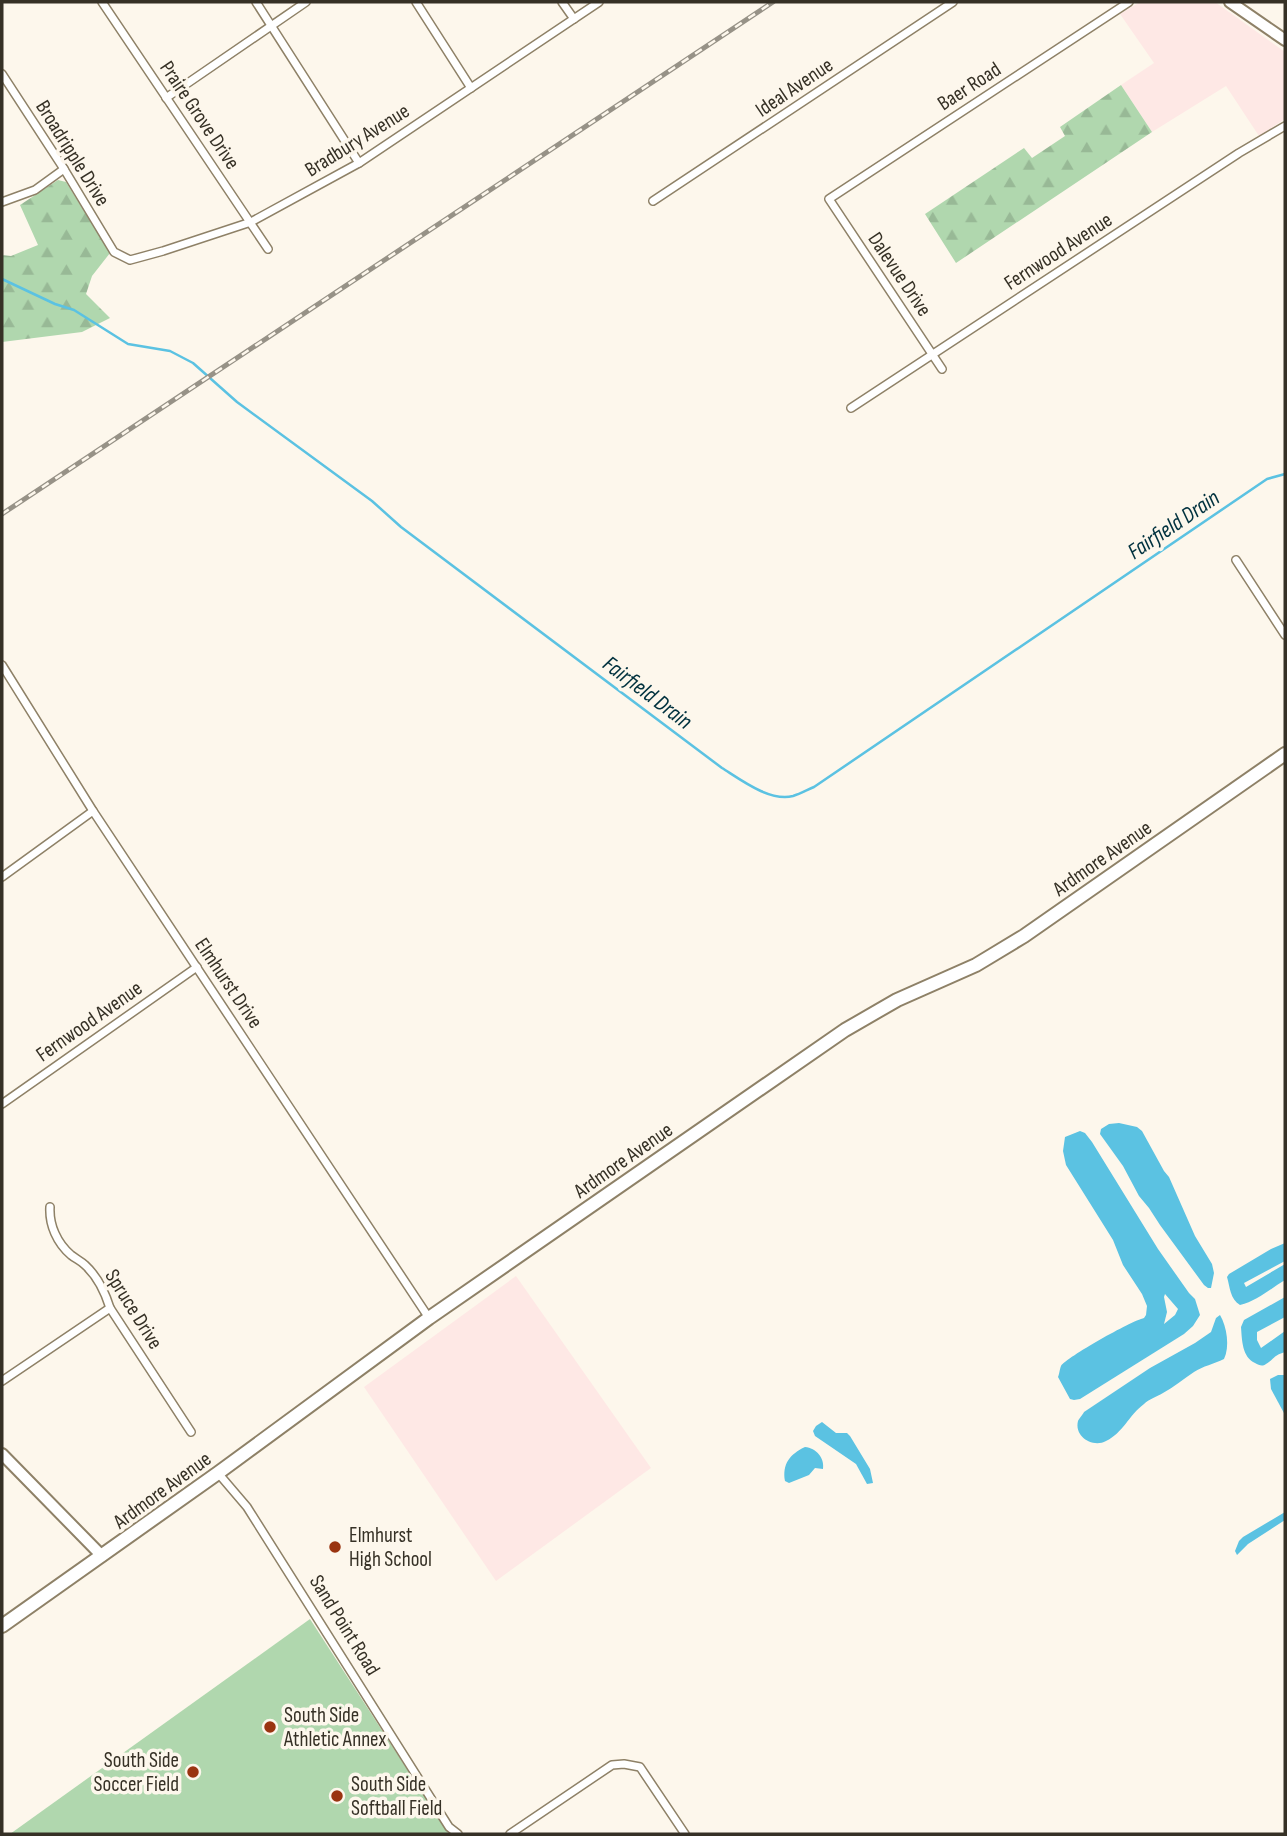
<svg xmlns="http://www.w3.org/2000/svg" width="1287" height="1836" viewBox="0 0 1287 1836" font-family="'Sofia Sans Condensed',sans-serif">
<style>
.industrial{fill:#fee8e5}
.grass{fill:#b0d7ae}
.forest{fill:url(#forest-firs)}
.water{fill:#5bc2e2;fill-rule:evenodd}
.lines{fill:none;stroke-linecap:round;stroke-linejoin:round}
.stream{stroke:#5bc2e2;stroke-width:2.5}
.street-casing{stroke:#8e8167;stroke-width:10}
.secondary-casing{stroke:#8e8167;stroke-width:14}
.primary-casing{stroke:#8e8167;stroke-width:16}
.street{stroke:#fff;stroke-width:7}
.secondary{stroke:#fff;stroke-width:10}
.primary{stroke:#fff;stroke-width:12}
.rail-casing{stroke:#979287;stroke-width:5}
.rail{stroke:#fdf7ec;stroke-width:2.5;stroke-dasharray:8;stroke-linecap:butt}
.poi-dot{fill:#9a3410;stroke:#fdf7ec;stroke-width:2.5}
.labels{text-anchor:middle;stroke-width:7;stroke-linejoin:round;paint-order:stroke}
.street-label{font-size:21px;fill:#363126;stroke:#fdf7ec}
.poi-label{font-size:21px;fill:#363126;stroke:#fdf7ec;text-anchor:start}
.water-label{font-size:23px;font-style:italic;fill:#00313e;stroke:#fdf7ec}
</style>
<defs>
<pattern id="forest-firs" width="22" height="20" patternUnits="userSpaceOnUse" patternTransform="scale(1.75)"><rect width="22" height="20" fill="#b0d7ae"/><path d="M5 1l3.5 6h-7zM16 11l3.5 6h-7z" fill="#98b996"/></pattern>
</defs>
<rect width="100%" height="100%" fill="#fdf7ec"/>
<!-- industrial -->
<g class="industrial">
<path d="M1140,2H1215L1285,52V119L1259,136L1226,86L1152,132L1121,85L1154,63L1120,14Z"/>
<path d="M516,1276L651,1468L496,1581L364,1387Z"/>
</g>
<!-- grass -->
<path class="grass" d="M310,1619L449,1834H10Z"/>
<!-- forest -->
<g class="forest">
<path d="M1121,85L1152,132L956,263L925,214L1024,148L1032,158L1065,136L1060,127Z"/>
<path d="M58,180L66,182L110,253L92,276L86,294L110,318L82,332L2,342V255L11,256L38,245L20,205Z"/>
</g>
<!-- water -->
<g class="water">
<path d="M1119,1123L1137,1127L1142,1131L1164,1171L1169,1177L1195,1236L1212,1264L1214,1273L1211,1288H1208L1204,1285L1160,1225L1149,1208L1139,1196L1123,1166L1100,1134L1101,1129L1109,1124Z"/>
<path d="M1080,1131L1085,1133L1092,1142L1158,1249L1189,1293L1195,1299L1200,1315L1193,1326L1184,1334L1080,1399L1074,1400L1070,1399L1058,1377C1059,1375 1060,1368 1061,1366C1067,1357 1131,1321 1144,1318L1146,1315L1147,1306L1142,1294L1123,1265L1113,1240L1066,1165L1063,1151L1065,1137ZM1165,1294L1178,1309L1175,1315L1164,1324L1167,1312L1164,1297Z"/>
<path d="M1285,1243V1261L1244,1283L1246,1287L1285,1264V1280C1270,1289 1257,1301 1240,1305C1230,1299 1230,1287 1227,1277L1229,1274L1271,1249Z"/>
<path d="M1285,1297V1317L1257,1332V1340L1261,1348L1285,1331V1352C1272,1356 1275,1359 1266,1364C1262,1367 1259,1365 1255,1363C1242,1357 1242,1340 1241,1327L1244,1320Z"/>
<path d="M1220,1315C1227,1327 1230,1347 1224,1359C1214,1364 1203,1366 1194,1372C1183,1379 1174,1387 1163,1393C1156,1397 1149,1399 1144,1404C1129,1415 1123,1433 1106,1441C1093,1448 1074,1437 1078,1421C1079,1419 1083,1414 1084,1412L1150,1368L1195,1343L1211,1332L1216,1318Z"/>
<path d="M1278,1375H1285V1415L1271,1389L1270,1379Z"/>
<path d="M822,1422L836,1433H847L850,1436L870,1469L873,1483L867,1484L856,1464L815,1436L813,1431L816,1426Z"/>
<path d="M805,1447C816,1448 825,1458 823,1469L815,1468L809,1475L789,1483L785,1481C782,1464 790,1454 805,1447Z"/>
<path d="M1285,1512V1520L1248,1544L1237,1555L1235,1551L1239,1541L1243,1537Z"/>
</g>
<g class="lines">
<!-- stream -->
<path class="stream" d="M2,279L55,304L74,310L128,344L170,351L193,363L237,402L372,501L401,527L722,768C741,780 770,802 793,796C800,794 807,790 814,787L1267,479L1285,474"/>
<!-- street casing -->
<g class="street-casing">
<g id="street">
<path d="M102,2L268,249"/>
<path d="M256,2L359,163"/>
<path d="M416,2L471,88"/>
<path d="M562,2L574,19"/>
<path d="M2,74L64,169L114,252L130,260L163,251L251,222L359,163L599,2"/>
<path d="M166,98L306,2"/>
<path d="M653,201L953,2"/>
<path d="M2,202L35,190L64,169"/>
<path d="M942,369L829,199L1129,2"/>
<path d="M851,408L1239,153L1285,126"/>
<path d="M1236,560L1285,635"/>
<path d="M2,665L93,811L429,1318"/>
<path d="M2,877L93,811"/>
<path d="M2,1104L197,967"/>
<path d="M50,1207C49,1225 57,1243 71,1255C76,1259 81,1261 85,1265C97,1276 105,1292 110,1308L191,1432"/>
<path d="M2,1381L110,1308"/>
<path d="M218,1473L247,1507L449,1827L458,1834"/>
<path d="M510,1834L612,1765L624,1764L640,1767L685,1834"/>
</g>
</g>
<!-- secondary casing -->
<g class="secondary-casing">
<g id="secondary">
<path d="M1230,2L1285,40"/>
<path d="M2,1454L102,1556"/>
</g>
</g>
<!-- primary casing -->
<g class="primary-casing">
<path id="primary" d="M2,1626L218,1473L429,1318L845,1030L897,1000L976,965L1024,936L1285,754"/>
</g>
<!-- street -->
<use href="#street" class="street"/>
<!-- secondary -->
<use href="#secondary" class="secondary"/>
<!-- primary -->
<use href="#primary" class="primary"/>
<!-- rail casing -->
<g class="rail-casing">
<path id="rail" d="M2,514L773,2"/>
</g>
<!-- rail -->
<use href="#rail" class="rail"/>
</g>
<!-- markers -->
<g class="poi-dot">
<circle cx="335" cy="1547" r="7"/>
<circle cx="270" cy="1727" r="7"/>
<circle cx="193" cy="1772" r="7"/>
<circle cx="337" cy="1796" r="7"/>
</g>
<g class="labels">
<!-- street labels -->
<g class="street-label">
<text transform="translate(969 86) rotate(-33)" y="7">Baer Road</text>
<text transform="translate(794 87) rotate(-34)" y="7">Ideal Avenue</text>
<text transform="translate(200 115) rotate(56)" y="7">Praire Grove Drive</text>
<text transform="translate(357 140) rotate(-32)" y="7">Bradbury Avenue</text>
<text transform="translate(73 153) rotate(58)" y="7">Broadripple Drive</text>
<text transform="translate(1058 251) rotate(-33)" y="7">Fernwood Avenue</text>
<text transform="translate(900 274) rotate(56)" y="7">Dalevue Drive</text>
<text transform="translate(1102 858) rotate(-35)" y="7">Ardmore Avenue</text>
<text transform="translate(229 983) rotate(56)" y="7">Elmhurst Drive</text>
<text transform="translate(89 1021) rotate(-35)" y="7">Fernwood Avenue</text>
<text transform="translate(623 1160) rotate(-35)" y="7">Ardmore Avenue</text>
<text transform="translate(134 1309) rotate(58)" y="7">Spruce Drive</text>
<text transform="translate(162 1490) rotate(-36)" y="7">Ardmore Avenue</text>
<text transform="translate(345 1625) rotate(58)" y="7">Sand Point Road</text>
</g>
<!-- poi labels -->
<g class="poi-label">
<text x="349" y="1542">Elmhurst<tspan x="349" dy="24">High School</tspan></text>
<text x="284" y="1722">South Side<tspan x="284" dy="24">Athletic Annex</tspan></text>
<text x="179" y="1767" text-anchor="end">South Side<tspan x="179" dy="24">Soccer Field</tspan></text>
<text x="351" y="1791">South Side<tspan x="351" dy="24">Softball Field</tspan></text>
</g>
<!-- water labels -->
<g class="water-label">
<text transform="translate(1173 524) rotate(-34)" y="8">Fairfield Drain</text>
<text transform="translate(648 692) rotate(37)" y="8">Fairfield Drain</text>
</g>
</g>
<!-- border -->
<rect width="1287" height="1836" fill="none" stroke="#363126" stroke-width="7"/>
</svg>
